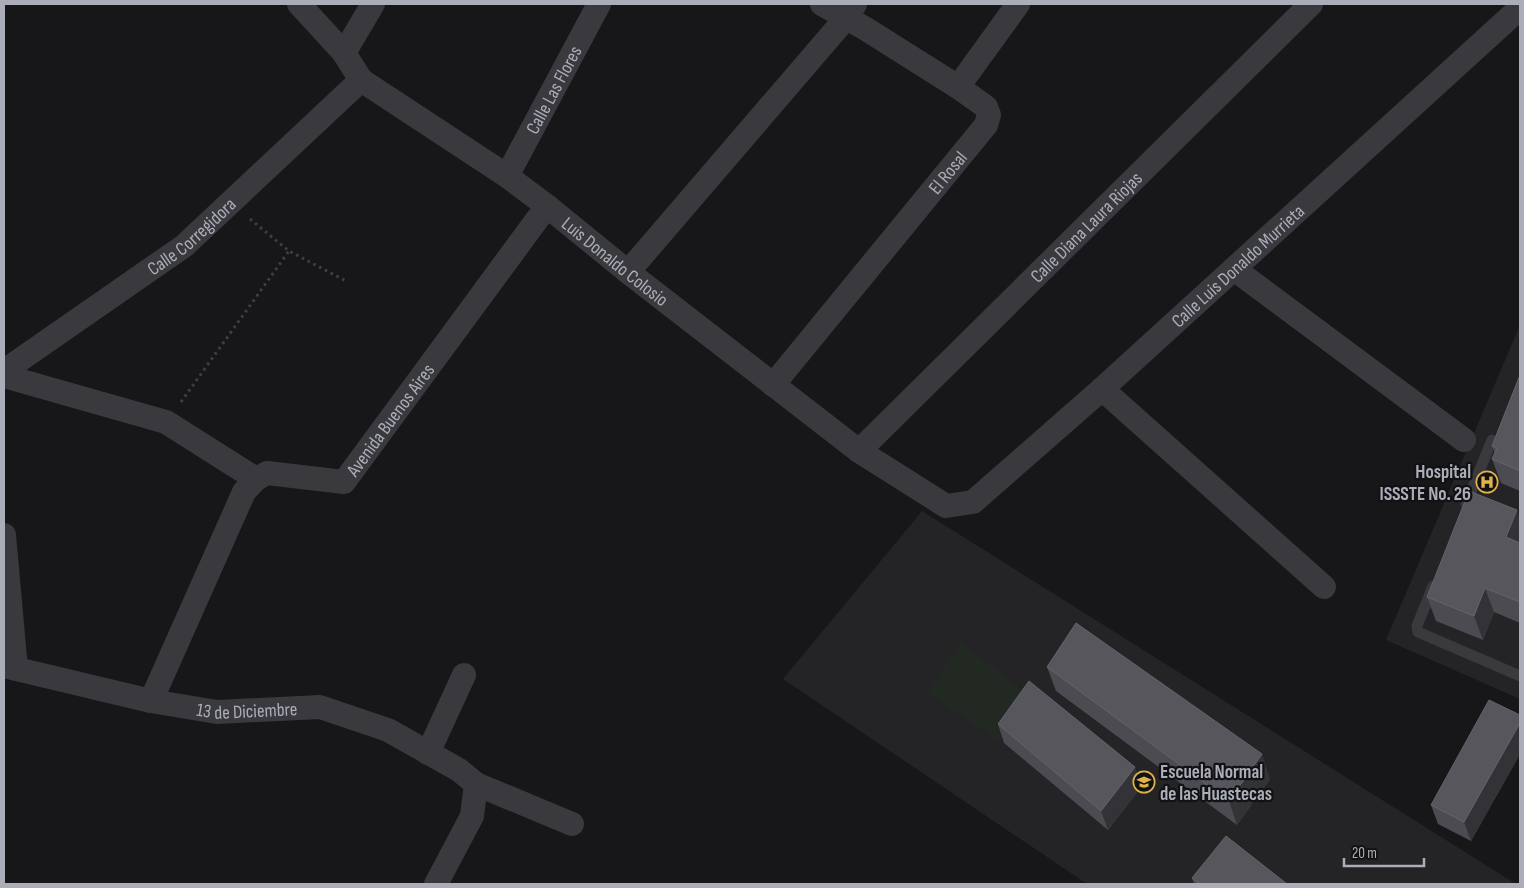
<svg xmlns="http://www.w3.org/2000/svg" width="1524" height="888" viewBox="0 0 1524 888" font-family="'Sofia Sans Condensed',sans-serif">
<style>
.built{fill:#242326}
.green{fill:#222923}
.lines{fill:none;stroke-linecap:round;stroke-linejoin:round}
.path{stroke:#3f4045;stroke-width:3;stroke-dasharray:2.5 4;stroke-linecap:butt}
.service{stroke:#39393e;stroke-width:11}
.minor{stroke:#39393e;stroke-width:24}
.wall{fill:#4c4b51}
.shaded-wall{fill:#333236}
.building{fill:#56565c;stroke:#64646a}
.labels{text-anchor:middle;stroke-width:4.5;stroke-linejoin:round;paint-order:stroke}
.street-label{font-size:19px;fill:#abaeb8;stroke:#121214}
.poi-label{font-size:19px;font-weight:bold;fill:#abaeb8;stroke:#121214;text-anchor:end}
</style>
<rect width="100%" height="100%" fill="#171719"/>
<!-- built -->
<g class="built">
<path d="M1520,325V699L1386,640Z"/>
<path d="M922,511L1516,884H1087L783,679Z"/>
</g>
<!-- green -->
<path class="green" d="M961,642L1035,700L999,742L927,693Z"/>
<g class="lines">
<!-- path -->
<g class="path">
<path d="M250,219L289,251L346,281"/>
<path d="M181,402L289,251"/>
</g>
<!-- service -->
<g class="service">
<path d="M1466,504L1492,440"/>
<path d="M1433,586L1417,626L1418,632L1520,676"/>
</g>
<!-- minor -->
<g class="minor">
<path id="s1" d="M299,4L344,53L361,80L507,176L547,206L628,272L859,451L946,506L973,502L1102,389L1520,8"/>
<path d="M344,53L373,4"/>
<path d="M958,87L1018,4"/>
<path id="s2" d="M507,176L599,4"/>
<path d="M1234,269L1464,440"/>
<path d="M628,272L846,18L855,4"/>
<path id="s3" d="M4,371L184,246L361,80"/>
<path d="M4,376L166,422L256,479"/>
<path id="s4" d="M773,385L986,125L989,115L986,107L958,87L866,29L822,4"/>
<path d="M1102,389L1324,587"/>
<path id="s5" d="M859,451L1311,4"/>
<path d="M4,535L16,669"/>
<path id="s6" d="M4,666L151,701L217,712L320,707L388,730L459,770L476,784L572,824"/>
<path id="s7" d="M151,701L244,492L256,479L267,473L344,482L547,206"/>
<path d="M428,753L464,675"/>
<path d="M436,884L472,816L476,784"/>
</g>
</g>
<!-- wall -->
<g class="wall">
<path d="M1520,375V491L1501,483L1492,459L1495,453L1492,446Z"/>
<path d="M1520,519V623L1494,612L1483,640L1436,621L1427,597Z"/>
<path d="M1047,667L1270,779L1237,825L1056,691Z"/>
<path d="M1520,715V754L1471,841L1438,824L1431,805Z"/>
<path d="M998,724L1142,786L1108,830L1004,743Z"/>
<path d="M1192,878L1287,884H1194Z"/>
</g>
<!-- shaded-wall -->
<g class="shaded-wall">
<path d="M1517,510L1520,519V547L1506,537Z"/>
<path d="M1485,588L1494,612L1483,640L1474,616Z"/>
<path d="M1520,723V754L1471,841L1464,822Z"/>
<path d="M1262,754L1270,779L1237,825L1229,801Z"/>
<path d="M1135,767L1142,786L1108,830L1101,811Z"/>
</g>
<!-- building -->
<g class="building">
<path d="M1520,375V471L1492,459L1497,448L1492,446Z"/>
<path d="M1469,491L1517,510L1506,537L1520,543V602L1485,588L1474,616L1427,597Z"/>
<path d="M1076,623L1262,754L1229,801L1047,667Z"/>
<path d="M1029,681L1135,767L1101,811L998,724Z"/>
<path d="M1489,700L1520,715V723L1464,822L1431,805Z"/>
<path d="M1226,836L1287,884H1200L1192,878Z"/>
</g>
<!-- icons -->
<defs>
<g id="hospital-ring" transform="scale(1.125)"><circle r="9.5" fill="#121214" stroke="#e0b349" stroke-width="1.5"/><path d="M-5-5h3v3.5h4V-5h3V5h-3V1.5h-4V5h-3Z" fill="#e0b349"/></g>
<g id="university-ring" transform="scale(1.125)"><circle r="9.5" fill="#121214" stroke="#e0b349" stroke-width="1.5"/><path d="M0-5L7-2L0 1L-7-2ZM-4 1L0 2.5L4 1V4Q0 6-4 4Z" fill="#e0b349"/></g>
</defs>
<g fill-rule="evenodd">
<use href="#hospital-ring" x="1487" y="482"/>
<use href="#university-ring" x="1144" y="782"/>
</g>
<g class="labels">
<!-- street labels -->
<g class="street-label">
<text dy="7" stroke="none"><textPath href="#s2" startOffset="98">Calle Las Flores</textPath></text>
<text dy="7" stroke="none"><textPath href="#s4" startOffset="275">El Rosal</textPath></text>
<text dy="7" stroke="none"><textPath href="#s5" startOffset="319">Calle Diana Laura Riojas</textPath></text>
<text dy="7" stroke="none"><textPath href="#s3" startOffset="231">Calle Corregidora</textPath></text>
<text dy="7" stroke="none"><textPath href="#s1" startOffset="411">Luis Donaldo Colosio</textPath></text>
<text dy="7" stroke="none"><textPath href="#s1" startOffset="1205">Calle Luis Donaldo Murrieta</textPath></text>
<text dy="7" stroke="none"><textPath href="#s7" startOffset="414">Avenida Buenos Aires</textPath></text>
<text dy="7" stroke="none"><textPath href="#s6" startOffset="248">13 de Diciembre</textPath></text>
</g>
<!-- poi labels -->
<g class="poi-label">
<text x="1471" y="478">Hospital<tspan x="1471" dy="22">ISSSTE No. 26</tspan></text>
<text x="1160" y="778" text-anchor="start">Escuela Normal<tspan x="1160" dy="22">de las Huastecas</tspan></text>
</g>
</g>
<!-- border -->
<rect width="1524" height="888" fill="none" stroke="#abaeb8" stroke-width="10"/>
<!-- scale -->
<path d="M1344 858v8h80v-8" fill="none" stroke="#abaeb8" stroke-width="2.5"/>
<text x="1352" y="858" font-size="15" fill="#abaeb8" stroke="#121214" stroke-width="4" paint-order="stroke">20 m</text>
</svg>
